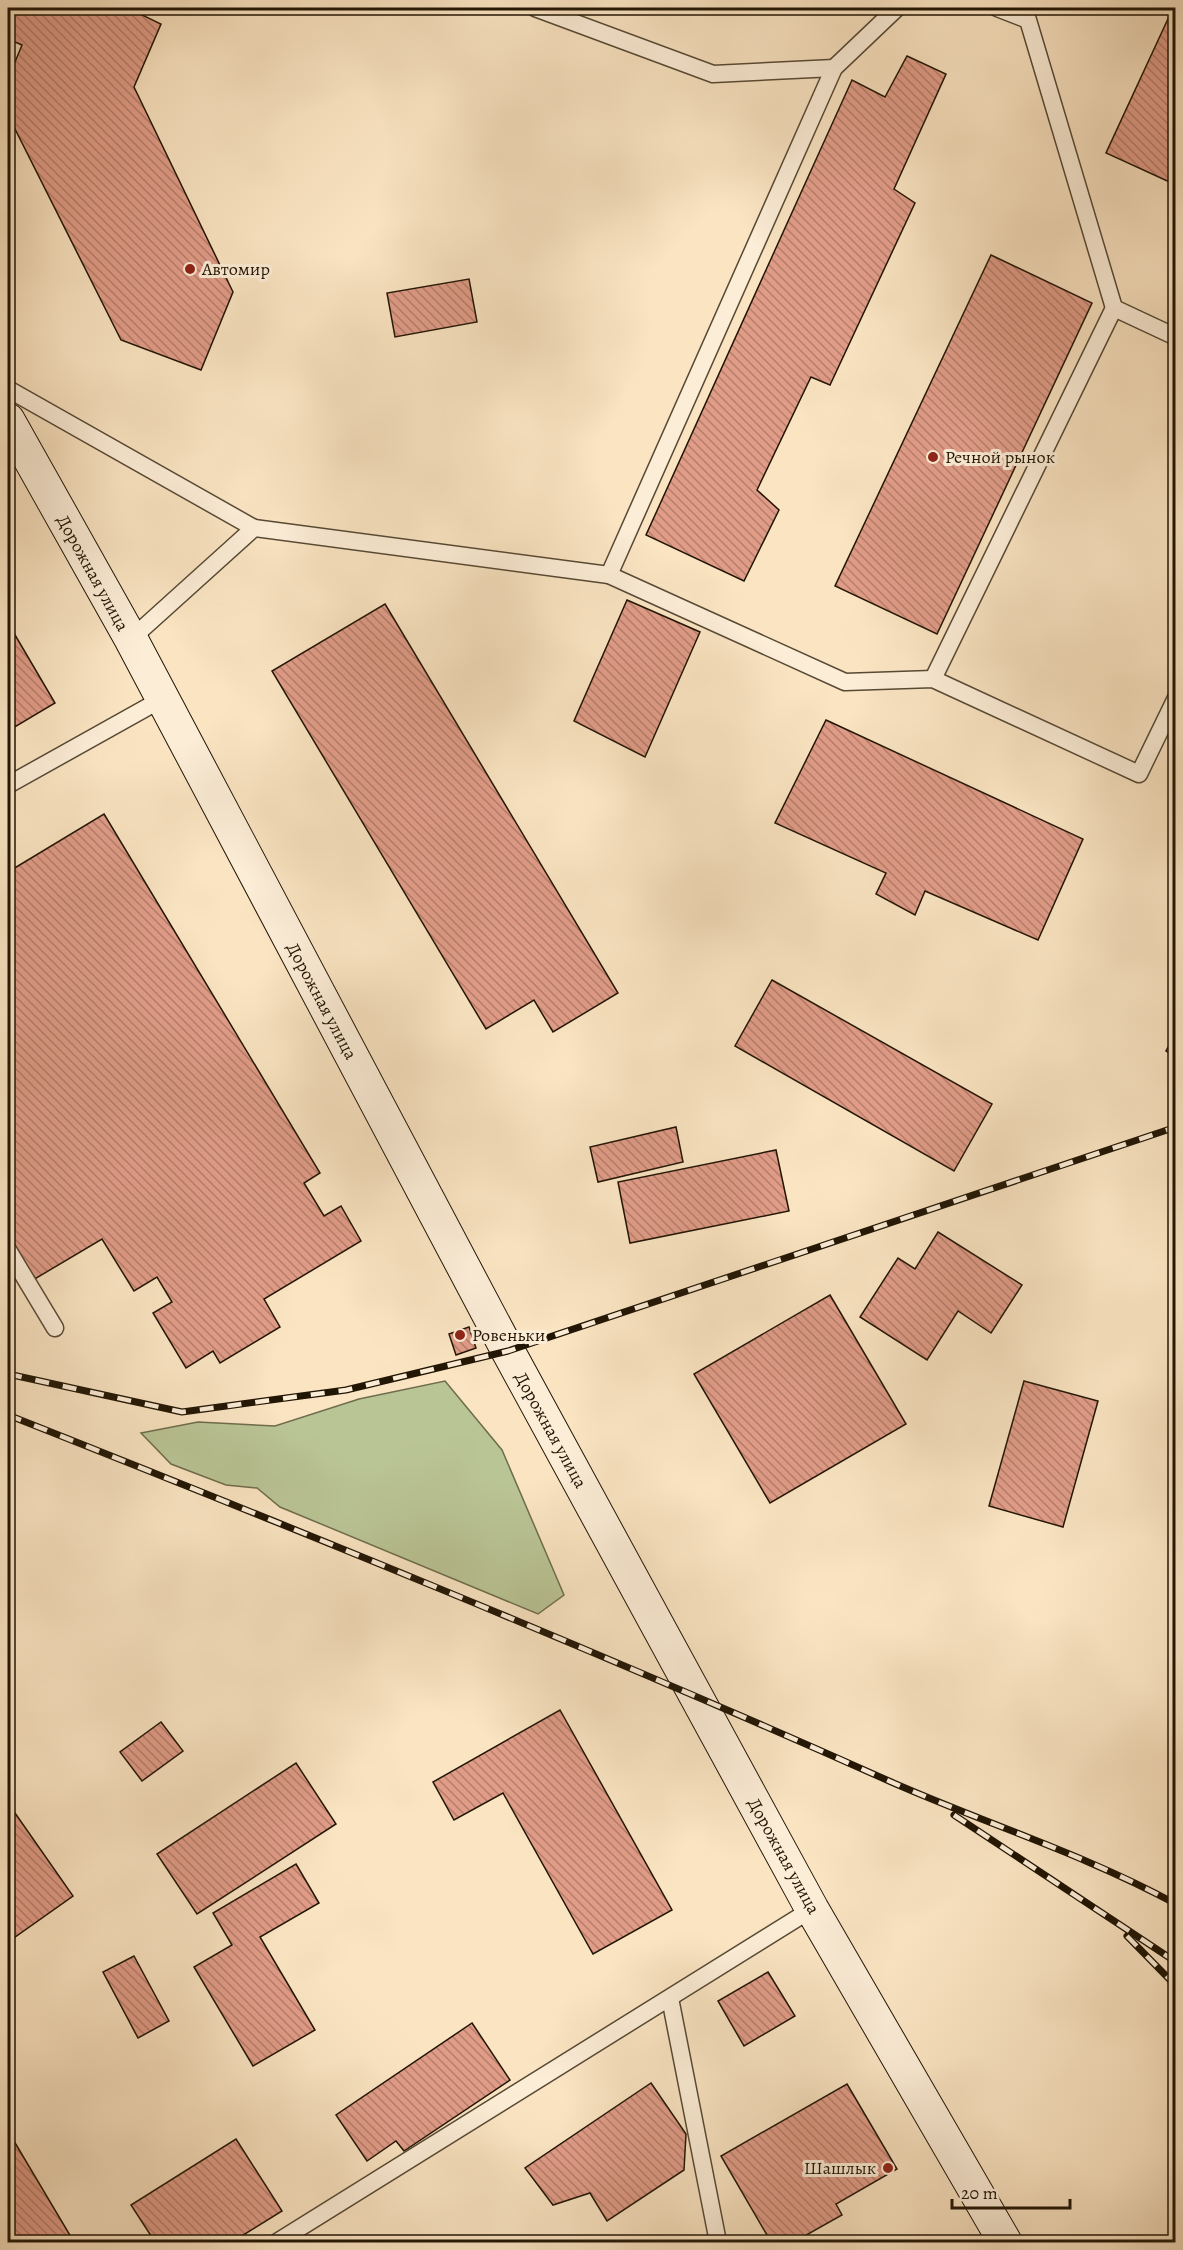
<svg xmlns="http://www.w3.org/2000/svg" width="1183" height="2250" viewBox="0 0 1183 2250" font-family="Alegreya,serif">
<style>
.grass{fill:#bac596;stroke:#6e6d4d;stroke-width:1.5}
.building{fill:url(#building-back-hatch);stroke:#211504;stroke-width:1.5}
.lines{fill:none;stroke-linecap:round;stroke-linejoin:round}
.lane-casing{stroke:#574934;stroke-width:19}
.secondary-casing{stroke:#211504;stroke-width:35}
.lane{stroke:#fcedd7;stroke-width:16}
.secondary{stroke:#fcedd7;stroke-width:33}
.rail-casing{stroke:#211504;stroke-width:7}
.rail{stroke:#fcedd7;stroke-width:4.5;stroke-dasharray:14;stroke-linecap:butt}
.poi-dot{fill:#8f2418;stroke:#fcedd7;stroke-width:2}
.labels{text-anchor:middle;stroke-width:6;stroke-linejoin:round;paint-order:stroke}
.poi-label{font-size:18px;fill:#211504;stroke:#fcedd7;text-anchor:start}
.street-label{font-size:18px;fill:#211504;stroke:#fcedd7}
</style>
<defs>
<pattern id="building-back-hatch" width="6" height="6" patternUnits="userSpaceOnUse" patternTransform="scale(1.5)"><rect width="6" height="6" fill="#e19c88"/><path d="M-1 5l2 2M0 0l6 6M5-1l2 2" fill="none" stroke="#b67e6d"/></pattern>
</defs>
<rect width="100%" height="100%" fill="#fae4c2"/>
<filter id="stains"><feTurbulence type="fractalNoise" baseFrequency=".00333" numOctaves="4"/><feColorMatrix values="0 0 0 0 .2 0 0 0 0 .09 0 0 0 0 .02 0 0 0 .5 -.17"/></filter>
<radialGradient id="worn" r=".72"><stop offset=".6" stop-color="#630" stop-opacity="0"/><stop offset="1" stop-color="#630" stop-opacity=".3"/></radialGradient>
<!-- grass -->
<path class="grass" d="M445,1381L502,1450L564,1595L538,1614L280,1507L257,1488L226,1485L171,1464L141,1433L198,1422L275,1426L359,1399Z"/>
<!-- building -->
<g class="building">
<path d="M8,8H145L142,15L161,24L134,87L233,292L201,370L121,340L8,115V79L22,45L8,39Z"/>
<path d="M1173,8H1176L1174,184L1106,153Z"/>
<path d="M907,56L946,74L894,189L915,203L830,385L811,377L757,490L779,510L744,581L646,535L852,80L885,97Z"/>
<path d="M991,255L1092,303L937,634L835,586Z"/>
<path d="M469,279L477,322L395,337L387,293Z"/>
<path d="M627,600L700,632L645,757L574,721Z"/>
<path d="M385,604L618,993L553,1032L534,1000L486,1029L272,671Z"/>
<path d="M8,623L55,703L8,731Z"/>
<path d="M826,720L1083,839L1038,940L925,891L915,915L876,894L886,873L775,823Z"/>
<path d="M104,814L320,1173L304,1183L324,1216L341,1206L361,1241L264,1299L280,1327L220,1363L213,1351L186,1368L153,1313L172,1302L157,1277L134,1291L102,1239L33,1280L8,1237V872Z"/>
<path d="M772,980L992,1104L954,1171L735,1046Z"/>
<path d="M1176,1033V1057L1166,1051Z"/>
<path d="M676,1127L683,1162L598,1182L590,1147Z"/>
<path d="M776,1150L789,1211L630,1243L618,1182Z"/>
<path d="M938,1232L1022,1285L991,1333L958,1311L927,1360L860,1317L898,1258L915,1269Z"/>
<path d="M830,1295L906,1424L770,1503L694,1374Z"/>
<path d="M469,1327L476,1348L456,1355L449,1334Z"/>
<path d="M1024,1381L1098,1401L1063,1527L989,1506Z"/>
<path d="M560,1710L672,1910L593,1954L503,1793L454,1820L433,1782Z"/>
<path d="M161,1722L183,1751L142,1781L120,1752Z"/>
<path d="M296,1763L336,1824L197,1914L157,1854Z"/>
<path d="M8,1803L73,1896L8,1942Z"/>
<path d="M296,1864L319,1903L260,1937L315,2030L253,2066L194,1967L232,1945L213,1913Z"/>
<path d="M134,1956L169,2021L138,2038L103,1972Z"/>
<path d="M768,1972L795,2016L744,2046L718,2001Z"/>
<path d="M472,2023L510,2080L404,2151L396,2141L367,2161L336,2115Z"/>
<path d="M651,2083L686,2134L684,2170L607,2221L590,2193L553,2205L525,2168Z"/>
<path d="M847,2084L897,2169L836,2204L842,2215L794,2242H771L721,2156Z"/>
<path d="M8,2131L74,2242H8Z"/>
<path d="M236,2139L282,2211L232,2242H155L131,2205Z"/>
</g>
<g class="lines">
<!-- lane casing -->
<g class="lane-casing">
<g id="lane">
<path d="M535,8L713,74L834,68"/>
<path d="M997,8L1028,20L1114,308"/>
<path d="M8,389L254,528"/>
<path d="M609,575L834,68L897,8"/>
<path d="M131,639L254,528L609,575L845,682L933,679L1139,774L1176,698"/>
<path d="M933,679L1114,308L1176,337"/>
<path d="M8,785L162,699"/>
<path d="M8,1250L55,1328"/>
<path d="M670,1998L718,2242"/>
<path d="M277,2242L812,1909"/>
</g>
</g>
<!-- secondary casing -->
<g class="secondary-casing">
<path id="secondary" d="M8,420L131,639L508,1351L812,1909L1005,2242"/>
</g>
<!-- lane -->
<use href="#lane" class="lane"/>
<!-- secondary -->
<use href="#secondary" class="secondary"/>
<!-- rail casing -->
<g class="rail-casing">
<g id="rail">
<path d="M8,1374L182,1412L346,1390L508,1351L1176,1127"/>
<path d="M8,1415C304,1532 598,1651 889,1781C984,1823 1084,1854 1176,1904"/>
<path d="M954,1815L1176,1962"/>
<path d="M1127,1936L1176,1986"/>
</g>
</g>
<!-- rail -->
<use href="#rail" class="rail"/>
</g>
<!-- markers -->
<g class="poi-dot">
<circle cx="190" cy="269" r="6"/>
<circle cx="933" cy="457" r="6"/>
<circle cx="460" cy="1335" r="6"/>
<circle cx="888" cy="2168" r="6"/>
</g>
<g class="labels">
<!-- poi labels -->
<g class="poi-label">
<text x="202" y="275">Автомир</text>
<text x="945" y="463">Речной рынок</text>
<text x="472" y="1341">Ровеньки</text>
<text x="876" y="2174" text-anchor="end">Шашлык</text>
</g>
<!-- street labels -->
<g class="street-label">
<text transform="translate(93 573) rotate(61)" y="6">Дорожная улица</text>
<text transform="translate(322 1001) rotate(62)" y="6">Дорожная улица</text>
<text transform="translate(551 1430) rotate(61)" y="6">Дорожная улица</text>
<text transform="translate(784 1856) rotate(61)" y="6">Дорожная улица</text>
</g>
</g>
<!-- margin -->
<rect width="1183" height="2250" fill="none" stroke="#fae4c2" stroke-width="30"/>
<rect x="9" y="9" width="1165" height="2232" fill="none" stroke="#211504" stroke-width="3"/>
<rect x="15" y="15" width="1153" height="2220" fill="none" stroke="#211504" stroke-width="1.5"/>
<!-- scale -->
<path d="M952 2199v9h118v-9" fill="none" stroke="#211504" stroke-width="3"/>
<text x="961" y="2199" font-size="18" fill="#211504" stroke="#fcedd7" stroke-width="4.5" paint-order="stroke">20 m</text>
<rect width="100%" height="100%" filter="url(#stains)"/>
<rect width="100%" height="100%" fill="url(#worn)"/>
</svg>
